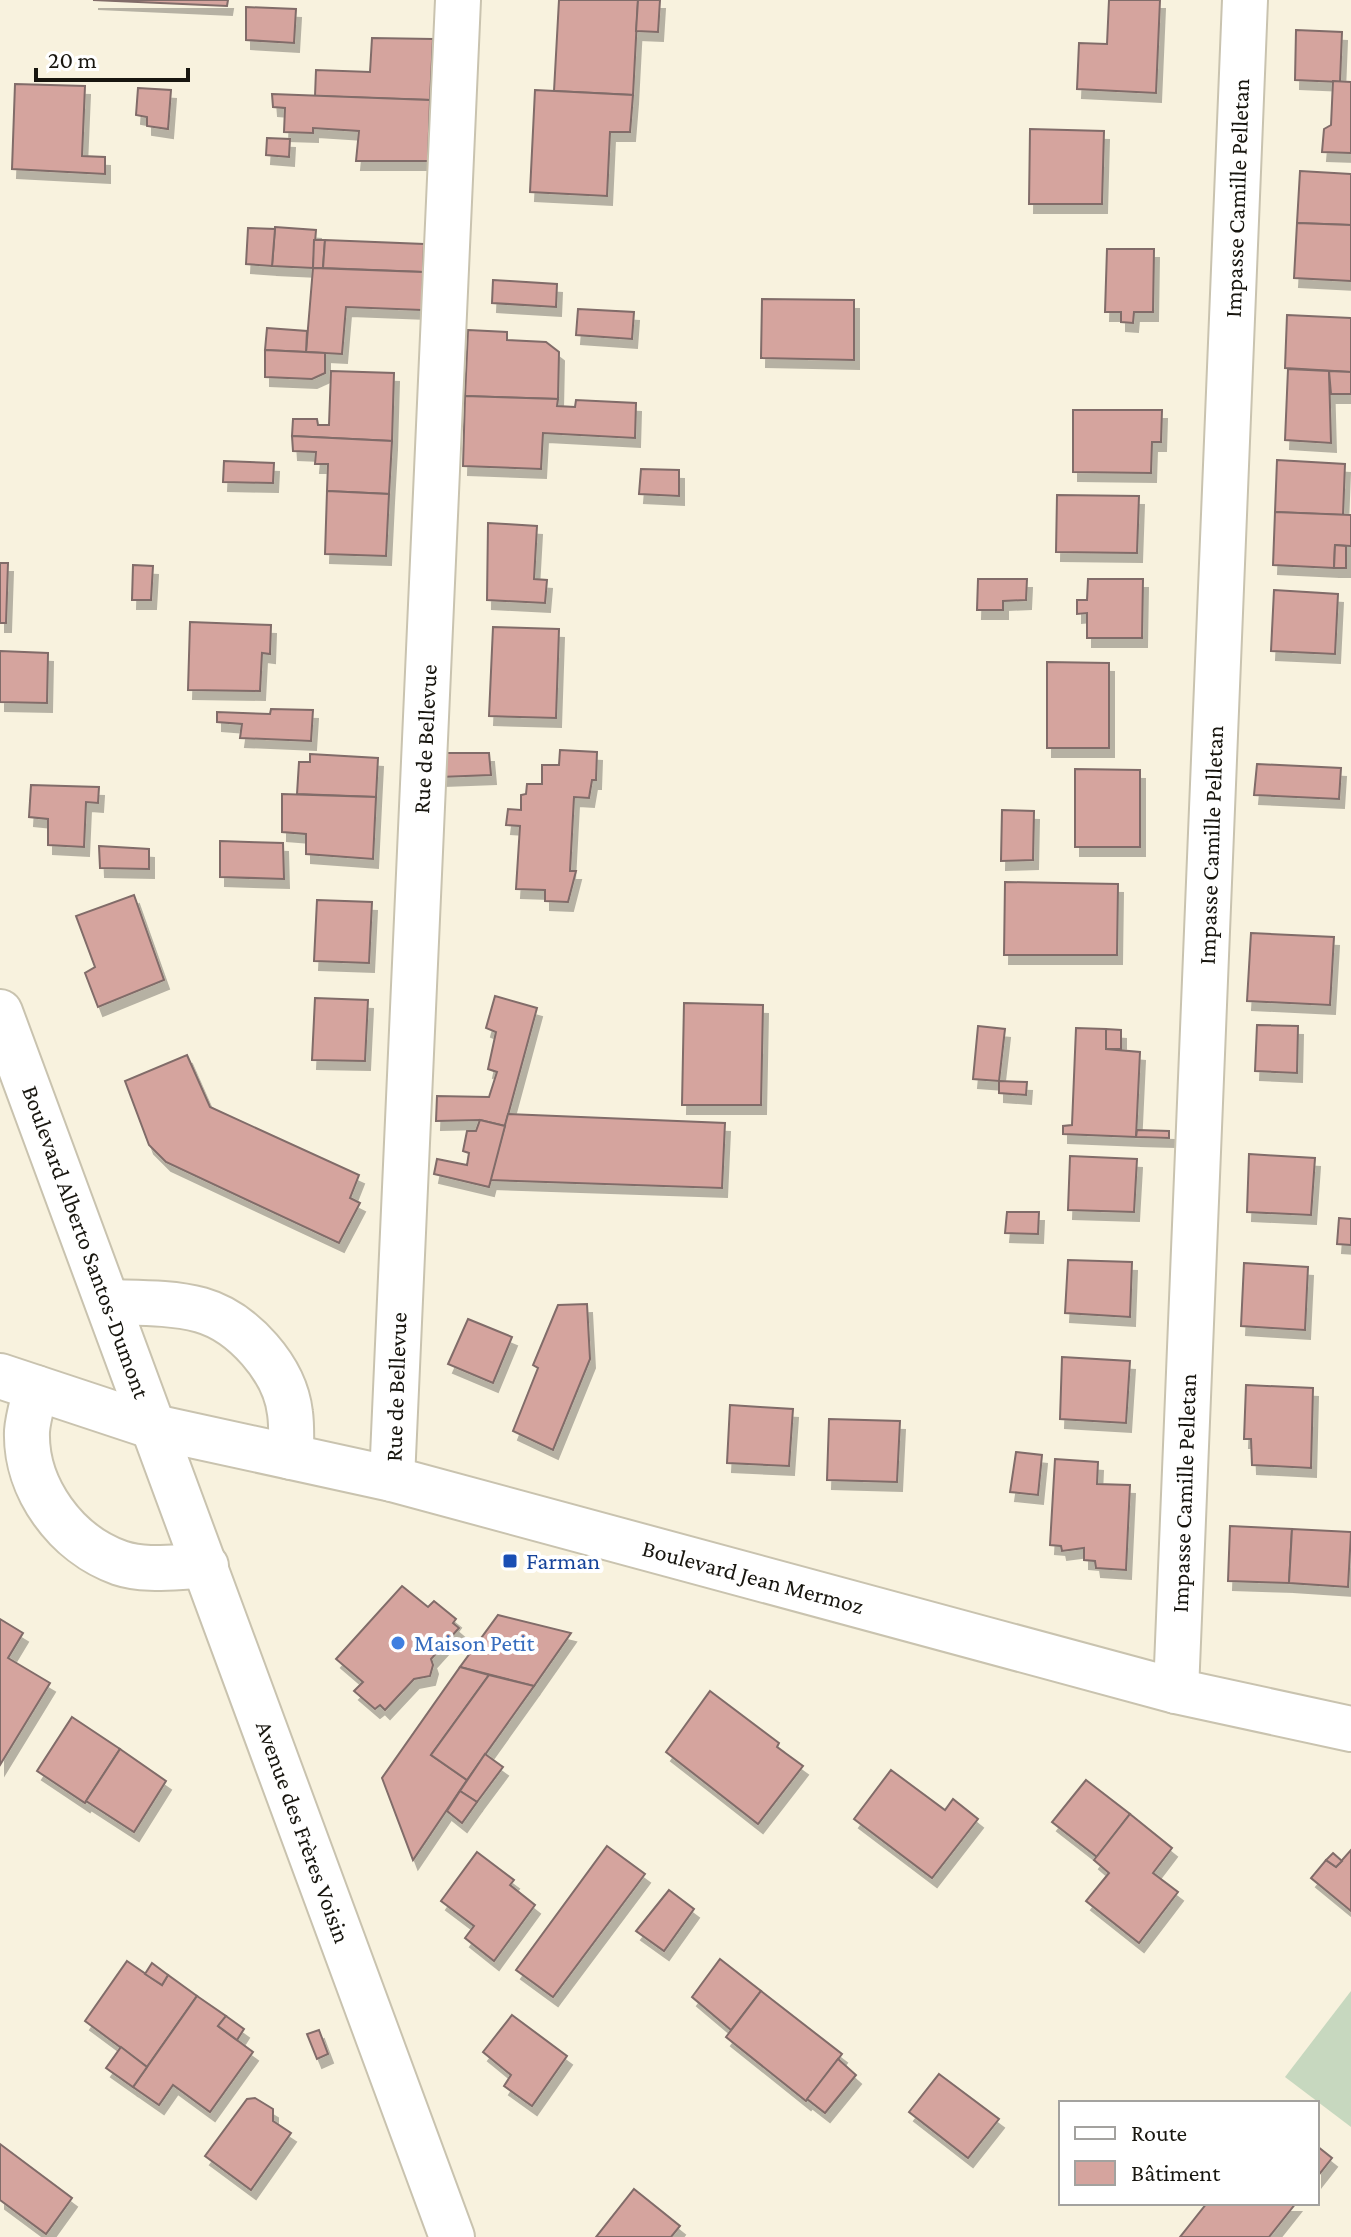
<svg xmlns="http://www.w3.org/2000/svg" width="1351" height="2237" viewBox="0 0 1351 2237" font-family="'Crimson Pro',serif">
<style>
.green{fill:#c7d8bf}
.building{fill:#d5a49e;stroke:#816c69;stroke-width:2;filter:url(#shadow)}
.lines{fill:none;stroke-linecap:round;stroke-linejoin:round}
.minor-casing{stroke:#c9c3af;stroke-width:48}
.major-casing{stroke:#c9c3af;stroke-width:48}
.minor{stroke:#fff;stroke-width:44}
.major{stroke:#fff;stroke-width:44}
.transit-dot{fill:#1a4fb4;stroke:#fff;stroke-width:3}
.shop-dot{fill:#3f7fe0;stroke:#fff;stroke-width:3}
.labels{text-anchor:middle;stroke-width:8;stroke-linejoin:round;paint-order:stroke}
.street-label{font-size:24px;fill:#18160f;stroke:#fff}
.transit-label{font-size:24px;fill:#164399;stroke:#fff;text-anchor:start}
.shop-label{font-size:24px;fill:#366cbe;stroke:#fff;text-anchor:start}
</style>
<defs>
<filter id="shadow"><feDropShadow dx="5" dy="9" stdDeviation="0" flood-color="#0004"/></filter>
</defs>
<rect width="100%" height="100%" fill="#f8f2de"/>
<!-- green -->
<path class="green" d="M1351,1991V2127L1285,2077Z"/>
<!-- building -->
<g class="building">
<path d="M93,0H228L227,6Z"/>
<path d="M559,0H638L633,95L554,91Z"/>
<path d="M638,0H660L658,32L636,31Z"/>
<path d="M1109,0H1160L1156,93L1077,89L1079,43L1107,44Z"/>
<path d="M246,7L296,9L294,43L246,40Z"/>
<path d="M1296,30L1342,32L1340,82L1295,80Z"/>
<path d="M372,38L433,39L430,100L315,96L316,70L370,72Z"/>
<path d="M1333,81L1351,82V153L1322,152L1324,129L1331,125Z"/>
<path d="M15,84L85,86L82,156L105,157V174L12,169Z"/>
<path d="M138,88L171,90L168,129L147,126V117L136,115Z"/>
<path d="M535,90L633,95L630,132H610L607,196L530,192Z"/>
<path d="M272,94L430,100L428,161H356L359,131L313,128V133L284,132L285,108L273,107Z"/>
<path d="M1030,129L1104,131L1102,204H1029Z"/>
<path d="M267,138L290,139L289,157L266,155Z"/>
<path d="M1300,171L1351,174V225L1297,223Z"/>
<path d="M1297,223L1351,225V281L1294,278Z"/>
<path d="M275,227L316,230L313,268L272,266Z"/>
<path d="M248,228L275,229L272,266L246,264Z"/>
<path d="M314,240H325L323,268H313Z"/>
<path d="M325,240L424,244L423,272L323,268Z"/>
<path d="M1107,249H1154L1153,312H1134L1133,323L1121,322V312H1105Z"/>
<path d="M313,268L423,272L422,310L346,307L342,354L306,352Z"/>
<path d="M493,280L557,284L556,307L492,303Z"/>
<path d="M762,299L854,300V360L761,358Z"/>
<path d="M578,309L634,312L632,339L576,335Z"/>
<path d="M1287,315L1351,318V372L1285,368Z"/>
<path d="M267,328L307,331L306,352L265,350Z"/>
<path d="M468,330L507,332V340L546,342L559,352L558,399L465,396Z"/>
<path d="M265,350L325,353V373L312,379L265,377Z"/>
<path d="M1288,369L1329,371L1331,443L1285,440Z"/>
<path d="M331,371L394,373L392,441L292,436L293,419H317L318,425H329Z"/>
<path d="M1329,371L1351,372V394H1331Z"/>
<path d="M465,396L558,399L557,406L575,407L576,400L636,403L635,438L543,433L541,469L463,466Z"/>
<path d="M1073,410H1162L1161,442H1152L1151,473L1073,472Z"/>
<path d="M292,436L392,441L389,494L327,491L328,464H315L316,452L293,451Z"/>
<path d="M1277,460L1345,464L1343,515L1275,512Z"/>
<path d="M224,461L274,463L273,483L223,482Z"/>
<path d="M641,469L679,470V496L639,494Z"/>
<path d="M327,491L389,494L386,556L325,554Z"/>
<path d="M1057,495L1139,496L1137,553L1056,552Z"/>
<path d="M1275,512L1351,515V546L1335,545L1334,568L1273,565Z"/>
<path d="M488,523L537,526L534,579L547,580L545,603L487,600Z"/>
<path d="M1335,545L1346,546V568H1334Z"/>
<path d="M0,563H8L6,623H0Z"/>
<path d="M133,565L153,566L151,600H132Z"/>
<path d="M978,579H1027L1026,600L1003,601V610H977Z"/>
<path d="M1088,579H1143L1142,638H1087V613L1077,614V600H1087Z"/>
<path d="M1274,590L1338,594L1335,654L1271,651Z"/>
<path d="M190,622L271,625L270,654L262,653L260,691L188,690Z"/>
<path d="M493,627L559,629L556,718L489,716Z"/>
<path d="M0,651L48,653L47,703L0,702Z"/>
<path d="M1047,662L1109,663V748H1047Z"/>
<path d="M271,709L313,710L311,741L240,738L242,724L217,722V712L270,714Z"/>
<path d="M560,750L597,752L596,780H592L589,798L574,797L570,871H576L568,902L545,901V890L516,889L520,826L506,825L508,809L521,810V795L526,794L527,784H542V765H559Z"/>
<path d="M442,753H489L491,775L440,777Z"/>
<path d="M310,754L378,758L376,797L297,794L299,762H310Z"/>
<path d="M1257,764L1341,768L1339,799L1254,795Z"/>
<path d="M1075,769L1140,770V847H1075Z"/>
<path d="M31,785L99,787L98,803L86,802L84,847L48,845V819L29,817Z"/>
<path d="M282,794L376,797L373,859L306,854V834L282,832Z"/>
<path d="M1002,810L1034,811L1033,860L1001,861Z"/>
<path d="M220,841L283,843L284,879L220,877Z"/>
<path d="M99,846L149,849V869L100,868Z"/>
<path d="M1005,882L1118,884L1117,955H1004Z"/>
<path d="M134,895L164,980L98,1007L85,973L95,967L76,916Z"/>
<path d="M317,900L372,902L369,963L314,961Z"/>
<path d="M1251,933L1334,937L1330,1005L1247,1001Z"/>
<path d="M495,996L537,1008L505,1126L480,1120L436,1121L437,1096L489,1097L497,1072L488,1069L496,1032L486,1028Z"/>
<path d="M315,998L368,1000L365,1061L312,1060Z"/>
<path d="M684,1003L763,1005L761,1105H682Z"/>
<path d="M1257,1025L1298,1026L1297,1073L1255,1071Z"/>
<path d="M978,1026L1005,1029L999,1081L973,1079Z"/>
<path d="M1076,1028L1106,1029V1049L1140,1052L1136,1137L1063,1134V1126L1072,1125Z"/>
<path d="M1106,1029L1121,1030V1049H1106Z"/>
<path d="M187,1055L210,1107L359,1175L350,1198L360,1203L339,1243L166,1162L149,1145L125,1081Z"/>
<path d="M999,1081L1027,1082L1026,1095L999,1093Z"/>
<path d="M508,1114L725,1123L722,1188L490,1180Z"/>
<path d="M480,1120L505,1126L489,1187L434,1174L437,1159L467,1165L469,1153L463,1151L467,1131H476Z"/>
<path d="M1137,1130L1169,1131V1138L1136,1137Z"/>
<path d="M1249,1154L1315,1158L1311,1215L1247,1212Z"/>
<path d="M1070,1156L1137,1159L1134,1212L1068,1210Z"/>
<path d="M1007,1212H1039L1038,1234L1005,1233Z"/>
<path d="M1339,1218L1351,1219V1245L1337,1244Z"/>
<path d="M1068,1260L1132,1262L1130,1317L1065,1313Z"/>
<path d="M1244,1263L1308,1267L1305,1330L1241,1326Z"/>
<path d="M587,1304L590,1359L553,1450L513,1431L538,1368L533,1365L558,1305Z"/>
<path d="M468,1319L512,1337L493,1383L448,1364Z"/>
<path d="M1062,1357L1130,1361L1126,1423L1060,1419Z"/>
<path d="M1246,1385L1313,1388L1311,1468L1252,1465L1251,1439H1244Z"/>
<path d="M730,1405L793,1409L789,1466L727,1463Z"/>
<path d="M829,1419L900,1421L897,1482L827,1480Z"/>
<path d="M1016,1452L1042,1455L1038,1495L1010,1492Z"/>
<path d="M1055,1459L1098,1462L1097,1484L1130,1485L1126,1570L1096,1568L1095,1561L1084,1560V1548L1062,1551L1061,1546L1050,1545Z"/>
<path d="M1230,1526L1292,1529L1289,1583L1228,1581Z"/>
<path d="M1292,1529L1351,1532L1348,1587L1289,1583Z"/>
<path d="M402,1586L428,1607L434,1601L456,1619L453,1623L459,1628L431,1659L433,1665L430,1676L414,1679L385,1710L380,1705L375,1709L354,1691L363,1682L336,1659Z"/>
<path d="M498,1615L571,1633L534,1686L460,1667Z"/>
<path d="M0,1619L23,1633L8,1658L50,1683L0,1765Z"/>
<path d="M460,1667L489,1675L431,1755L467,1780L413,1860L382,1778Z"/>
<path d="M489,1675L534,1686L467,1780L431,1755Z"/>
<path d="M710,1691L779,1743L777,1747L803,1766L758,1824L666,1752Z"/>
<path d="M72,1717L120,1749L85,1803L37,1771Z"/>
<path d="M120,1749L166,1781L134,1832L86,1801Z"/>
<path d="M485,1754L503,1767L477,1802L460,1791Z"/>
<path d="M891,1770L945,1810L953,1799L978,1819L932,1878L854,1819Z"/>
<path d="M1086,1780L1130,1814L1097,1857L1052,1822Z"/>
<path d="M460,1791L477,1802L462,1823L447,1811Z"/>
<path d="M1130,1814L1172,1848L1153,1873L1178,1892L1139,1943L1086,1901L1109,1873L1094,1860Z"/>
<path d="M607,1846L645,1874L553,1997L516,1970Z"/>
<path d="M1351,1850V1911L1311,1878L1326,1860L1336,1867Z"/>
<path d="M477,1852L514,1880L510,1885L535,1905L494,1961L465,1938L474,1926L441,1901Z"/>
<path d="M1333,1853L1342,1861L1336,1867L1326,1860Z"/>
<path d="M669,1890L694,1909L664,1951L636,1931Z"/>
<path d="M720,1959L761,1991L731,2030L692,1997Z"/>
<path d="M127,1961L162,1985L168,1975L197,1996L147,2067L85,2021Z"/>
<path d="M152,1963L168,1975L162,1985L145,1974Z"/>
<path d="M761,1991L842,2054L806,2101L726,2037Z"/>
<path d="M197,1996L226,2016L218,2026L253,2052L210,2112L173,2085L159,2105L133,2087Z"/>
<path d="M512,2015L567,2056L532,2106L504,2086L511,2075L483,2052Z"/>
<path d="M226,2016L244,2029L237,2040L218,2026Z"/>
<path d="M319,2030L328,2054L317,2059L307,2034Z"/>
<path d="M121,2047L147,2067L133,2087L106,2068Z"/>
<path d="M838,2059L856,2075L825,2113L807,2099Z"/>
<path d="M939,2074L999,2119L968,2158L909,2112Z"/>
<path d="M255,2098L273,2109V2121L291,2133L251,2190L205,2156L247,2099Z"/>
<path d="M0,2144L72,2198L46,2234L0,2200Z"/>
<path d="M1317,2146L1332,2158L1317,2177Z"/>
<path d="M634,2189L680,2226L671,2237H596Z"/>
<path d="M1207,2203H1296L1269,2237H1180Z"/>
</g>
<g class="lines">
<!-- minor casing -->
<g class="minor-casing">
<g id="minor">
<path d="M108,1302C139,1303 171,1302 201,1310C243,1322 285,1369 290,1413C292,1427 291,1443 291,1457"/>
<path d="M0,1376L154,1427L392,1479L1176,1691L1351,1729"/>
<path d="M36,1388C33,1402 28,1417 27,1431C25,1488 66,1544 120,1563C147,1572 178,1566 206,1566"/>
<path d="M392,1479L458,0"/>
<path d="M1176,1691L1245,0"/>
</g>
</g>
<!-- major casing -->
<g class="major-casing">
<path id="major" d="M0,1012L452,2237"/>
</g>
<!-- minor -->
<use href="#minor" class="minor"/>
<!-- major -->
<use href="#major" class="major"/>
</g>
<!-- markers -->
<rect class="transit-dot" x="502" y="1553" width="16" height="16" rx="4"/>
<circle class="shop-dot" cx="398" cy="1643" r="8"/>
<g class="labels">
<!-- street labels -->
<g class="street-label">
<text transform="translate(1237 198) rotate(-88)" y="8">Impasse Camille Pelletan</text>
<text transform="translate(425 739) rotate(-87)" y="8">Rue de Bellevue</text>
<text transform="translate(1211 845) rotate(-88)" y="8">Impasse Camille Pelletan</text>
<text transform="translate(86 1242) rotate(70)" y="8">Boulevard Alberto Santos-Dumont</text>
<text transform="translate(396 1387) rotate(-88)" y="8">Rue de Bellevue</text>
<text transform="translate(1184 1493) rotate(-88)" y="8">Impasse Camille Pelletan</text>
<text transform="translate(753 1577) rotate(15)" y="8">Boulevard Jean Mermoz</text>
<text transform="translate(303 1832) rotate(70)" y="8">Avenue des Frères Voisin</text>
</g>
<!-- transit labels -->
<g class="transit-label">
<text x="526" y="1569">Farman</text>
</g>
<!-- shop labels -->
<g class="shop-label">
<text x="414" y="1651">Maison Petit</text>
</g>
</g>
<!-- legend -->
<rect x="1059" y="2101" width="260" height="104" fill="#ffffff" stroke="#a3a29f" stroke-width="2"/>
<rect x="1075" y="2127" width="40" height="12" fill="#ffffff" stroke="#a3a29f" stroke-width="2"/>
<text x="1131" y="2141" font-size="24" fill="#18160f">Route</text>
<rect x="1075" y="2161" width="40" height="24" fill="#d5a49e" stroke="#a3a29f" stroke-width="2"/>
<text x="1131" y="2181" font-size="24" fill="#18160f">Bâtiment</text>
<!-- scale -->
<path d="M36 68v12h152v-12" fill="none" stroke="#18160f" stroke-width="4"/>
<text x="48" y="68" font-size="24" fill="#18160f" stroke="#ffffff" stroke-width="6" paint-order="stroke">20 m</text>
</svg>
